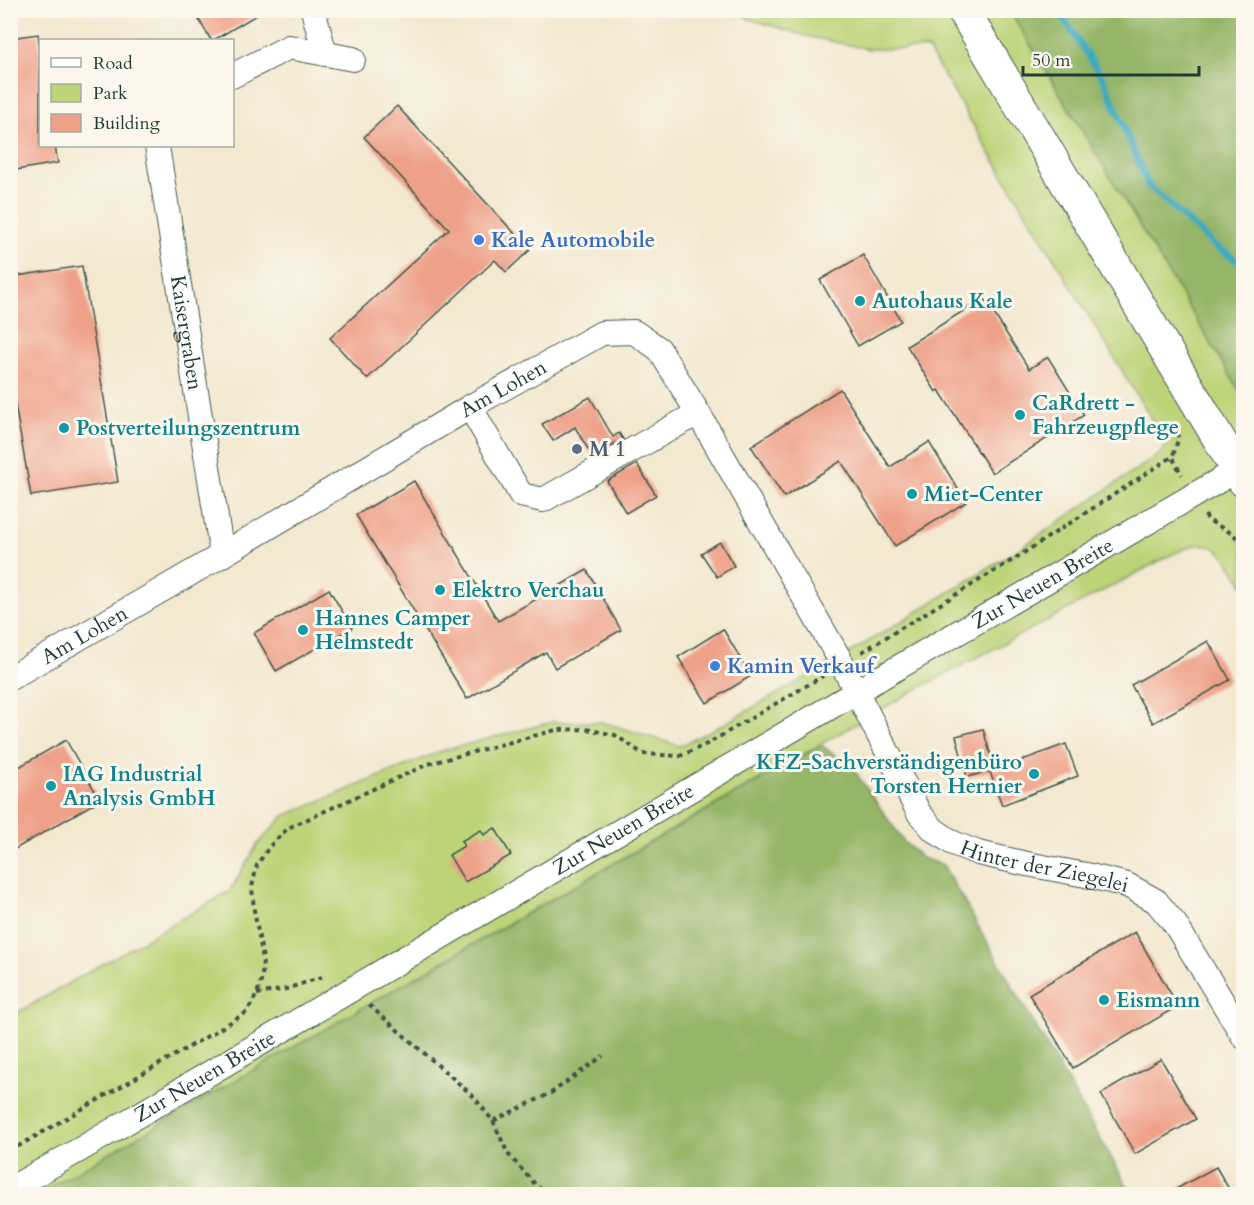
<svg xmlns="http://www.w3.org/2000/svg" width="1254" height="1205" viewBox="0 0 1254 1205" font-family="Cardo,serif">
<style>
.green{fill:#bcd377;stroke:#6e8856;stroke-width:1.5}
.forest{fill:#95b568;stroke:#5a794e;stroke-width:1.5}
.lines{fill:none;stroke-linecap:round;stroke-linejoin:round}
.stream{stroke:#3daabc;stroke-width:7}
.building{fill:#eea088}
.minor-casing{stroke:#3f574b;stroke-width:26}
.major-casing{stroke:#3f574b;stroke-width:34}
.path{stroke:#3f574b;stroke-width:4;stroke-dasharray:4.5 4.5;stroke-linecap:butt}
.minor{stroke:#fff;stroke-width:24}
.major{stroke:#fff;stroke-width:32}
.shop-dot{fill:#3f7fe0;stroke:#fbf7ec;stroke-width:2}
.culture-dot{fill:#0f9aa8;stroke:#fbf7ec;stroke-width:2}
.service-dot{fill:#5c6f8a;stroke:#fbf7ec;stroke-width:2}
.labels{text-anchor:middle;stroke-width:6;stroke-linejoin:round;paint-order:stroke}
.shop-label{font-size:21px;font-weight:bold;fill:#366cbe;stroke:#fbf7ec;text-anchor:start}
.culture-label{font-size:21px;font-weight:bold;fill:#0d838f;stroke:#fbf7ec;text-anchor:start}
.street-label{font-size:21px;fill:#1f3d34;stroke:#fbf7ec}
.service-label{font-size:21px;font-weight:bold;fill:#4e5e75;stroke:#fbf7ec;text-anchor:start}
</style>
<rect width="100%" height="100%" fill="#fbf7ec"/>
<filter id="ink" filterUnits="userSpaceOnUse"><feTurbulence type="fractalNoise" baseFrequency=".0167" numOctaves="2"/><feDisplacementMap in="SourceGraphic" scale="12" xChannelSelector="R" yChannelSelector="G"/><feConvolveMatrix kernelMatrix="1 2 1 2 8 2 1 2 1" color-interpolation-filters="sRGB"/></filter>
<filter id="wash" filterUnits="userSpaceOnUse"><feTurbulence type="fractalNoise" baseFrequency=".008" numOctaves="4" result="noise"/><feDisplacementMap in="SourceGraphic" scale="24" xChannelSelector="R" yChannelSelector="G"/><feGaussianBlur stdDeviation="1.35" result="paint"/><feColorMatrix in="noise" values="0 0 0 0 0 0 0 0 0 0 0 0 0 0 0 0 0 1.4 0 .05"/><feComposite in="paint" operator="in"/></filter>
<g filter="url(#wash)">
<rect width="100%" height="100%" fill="#f3e8d0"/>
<!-- green -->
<path class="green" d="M739,11H1010L1243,397V586C1233,568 1221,541 1197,545C1186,547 1175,553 1165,558L908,694L38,1194H11L10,1017L230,891L257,845L284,816L441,751L552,722H602L680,746L724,724L861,646L1013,553L1161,453L1166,443L985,145L928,49H868L806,36L749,19Z"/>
<!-- forest -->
<g class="forest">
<path d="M1010,11H1243V397Z"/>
<path d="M821,745L851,766L904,842L922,858L943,865L1132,1194H38Z"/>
</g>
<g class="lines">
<!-- stream -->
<path class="stream" d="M1058,10L1104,80L1148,185L1215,246L1244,265"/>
</g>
<g id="blocks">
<!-- building -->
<g class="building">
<path d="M193,10H265L214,40H211Z"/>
<path d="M38,34L40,51V146H55L58,163L10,171V38Z"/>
<path d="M397,106L530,250L506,272L495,260L367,379L330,338L449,229L364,137Z"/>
<path d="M863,255L901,321L858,346L820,280Z"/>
<path d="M82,266L118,482L31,496L10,375V277Z"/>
<path d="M984,298L1029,369L1048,357L1084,415L992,473L939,390L936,392L907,346Z"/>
<path d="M840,389L890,467L929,442L966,502L895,546L841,461L784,497L751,446Z"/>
<path d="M590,397L613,437L619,433L623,439L592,456L575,427L553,441L542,424Z"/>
<path d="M637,464L656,495L626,513L607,481Z"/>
<path d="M414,481L498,621L587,570L621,630L555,668L546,652L467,699L356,515Z"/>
<path d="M720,542L734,566L717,577L701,553Z"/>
<path d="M329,589L352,628L276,671L254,633Z"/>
<path d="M723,629L751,676L707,703L678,657Z"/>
<path d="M1208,641L1230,680L1153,723L1131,685Z"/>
<path d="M983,729L995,770L967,777L956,736Z"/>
<path d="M66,740L100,800L10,852V772Z"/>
<path d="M1066,744L1078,776L1002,805L990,772Z"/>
<path d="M495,828L511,855L465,882L449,855L464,846L461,841L481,830L484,835Z"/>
<path d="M1135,932L1178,1006L1073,1068L1029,994Z"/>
<path d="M1161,1059L1196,1119L1135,1154L1101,1094Z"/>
<path d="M1216,1167L1232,1194H1167Z"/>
</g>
</g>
</g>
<g filter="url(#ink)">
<use href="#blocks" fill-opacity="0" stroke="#3f574b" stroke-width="1.5"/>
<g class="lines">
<!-- minor casing -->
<g class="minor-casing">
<g id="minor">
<path d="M313,10L325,54"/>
<path d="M232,76L289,47L353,59"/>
<path id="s1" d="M157,146L222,555"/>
<path d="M470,407L521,495L543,500L698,413"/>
<path id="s2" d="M10,678L222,555L470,407L602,333L634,332L659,349L698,413L839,658L919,813L934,830L953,843L978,853L1027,864L1086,875L1127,885L1156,901L1175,924L1244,1037"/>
<path id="s3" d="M10,1189L81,1149L856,692L1237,470"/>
</g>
</g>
<!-- major casing -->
<g class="major-casing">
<path id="major" d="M963,10L1244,481"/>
</g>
<!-- path -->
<g class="path">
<path d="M1175,424C1180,436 1177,446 1172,457L1182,475"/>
<path d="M1205,515L1208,520L1233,534L1244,546"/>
<path d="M862,652L1019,556L1172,457"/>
<path d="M257,994L286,989L322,977"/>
<path d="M369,1005L472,1095L493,1121L551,1093L603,1056"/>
<path d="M493,1121L508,1154L534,1183L546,1194"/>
<path d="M10,1151L218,1030L247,1012L257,994L262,978L263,959L254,910L252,887L257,865L269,847L288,828L428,764L556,730L586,729L615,735L643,754L680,756L707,744L823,676"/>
</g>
<!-- minor -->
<use href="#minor" class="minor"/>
<!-- major -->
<use href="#major" class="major"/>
</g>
</g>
<!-- markers -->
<g class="shop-dot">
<circle cx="479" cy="240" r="6"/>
<circle cx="715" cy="666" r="6"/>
</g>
<g class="culture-dot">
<circle cx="860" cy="301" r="6"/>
<circle cx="1020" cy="415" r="6"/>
<circle cx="64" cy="428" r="6"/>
<circle cx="912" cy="494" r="6"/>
<circle cx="440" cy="590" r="6"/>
<circle cx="303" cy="630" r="6"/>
<circle cx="1034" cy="774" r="6"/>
<circle cx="51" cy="786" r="6"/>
<circle cx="1104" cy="1000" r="6"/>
</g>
<circle class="service-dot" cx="577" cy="449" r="6"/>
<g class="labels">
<!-- shop labels -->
<g class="shop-label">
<text x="491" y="247">Kale Automobile</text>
<text x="727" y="673">Kamin Verkauf</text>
</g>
<!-- culture labels -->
<g class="culture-label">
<text x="872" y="308">Autohaus Kale</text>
<text x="1032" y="410">CaRdrett -<tspan x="1032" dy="24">Fahrzeugpflege</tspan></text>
<text x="76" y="435">Postverteilungszentrum</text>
<text x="924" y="501">Miet-Center</text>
<text x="452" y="597">Elektro Verchau</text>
<text x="315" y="625">Hannes Camper<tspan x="315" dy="24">Helmstedt</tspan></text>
<text x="1022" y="769" text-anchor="end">KFZ-Sachverständigenbüro<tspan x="1022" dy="24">Torsten Hernier</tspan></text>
<text x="63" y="781">IAG Industrial<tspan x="63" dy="24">Analysis GmbH</tspan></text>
<text x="1116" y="1007">Eismann</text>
</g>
<!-- street labels -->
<g class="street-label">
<text dy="7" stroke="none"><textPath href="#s1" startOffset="189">Kaisergraben</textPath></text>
<text dy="7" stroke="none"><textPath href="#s2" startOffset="572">Am Lohen</textPath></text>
<text dy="7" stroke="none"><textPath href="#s3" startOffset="1197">Zur Neuen Breite</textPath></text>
<text dy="7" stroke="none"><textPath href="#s2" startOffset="86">Am Lohen</textPath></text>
<text dy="7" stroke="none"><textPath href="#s3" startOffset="711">Zur Neuen Breite</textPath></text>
<text dy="7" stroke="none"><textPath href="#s2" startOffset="1420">Hinter der Ziegelei</textPath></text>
<text dy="7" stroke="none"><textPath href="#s3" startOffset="225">Zur Neuen Breite</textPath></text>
</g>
<!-- service labels -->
<g class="service-label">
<text x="589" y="456">M 1</text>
</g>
</g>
<!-- margin -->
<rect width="1254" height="1205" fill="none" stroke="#fbf7ec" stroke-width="36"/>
<!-- legend -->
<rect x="39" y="39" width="195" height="108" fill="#fbf7ec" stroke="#a3ada2" stroke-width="1.5"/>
<rect x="51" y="58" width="30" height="9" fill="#ffffff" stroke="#a3ada2" stroke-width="1.5"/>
<text x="93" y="69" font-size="18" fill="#1f3d34">Road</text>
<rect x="51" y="84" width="30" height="18" fill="#bcd377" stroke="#a3ada2" stroke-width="1.5"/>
<text x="93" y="99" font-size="18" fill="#1f3d34">Park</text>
<rect x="51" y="114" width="30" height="18" fill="#eea088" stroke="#a3ada2" stroke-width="1.5"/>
<text x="93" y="129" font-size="18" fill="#1f3d34">Building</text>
<!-- scale -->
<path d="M1023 66v9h176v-9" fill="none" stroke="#1f3d34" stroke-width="3"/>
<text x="1032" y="66" font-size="18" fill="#1f3d34" stroke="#fbf7ec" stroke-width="4.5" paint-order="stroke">50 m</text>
</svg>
